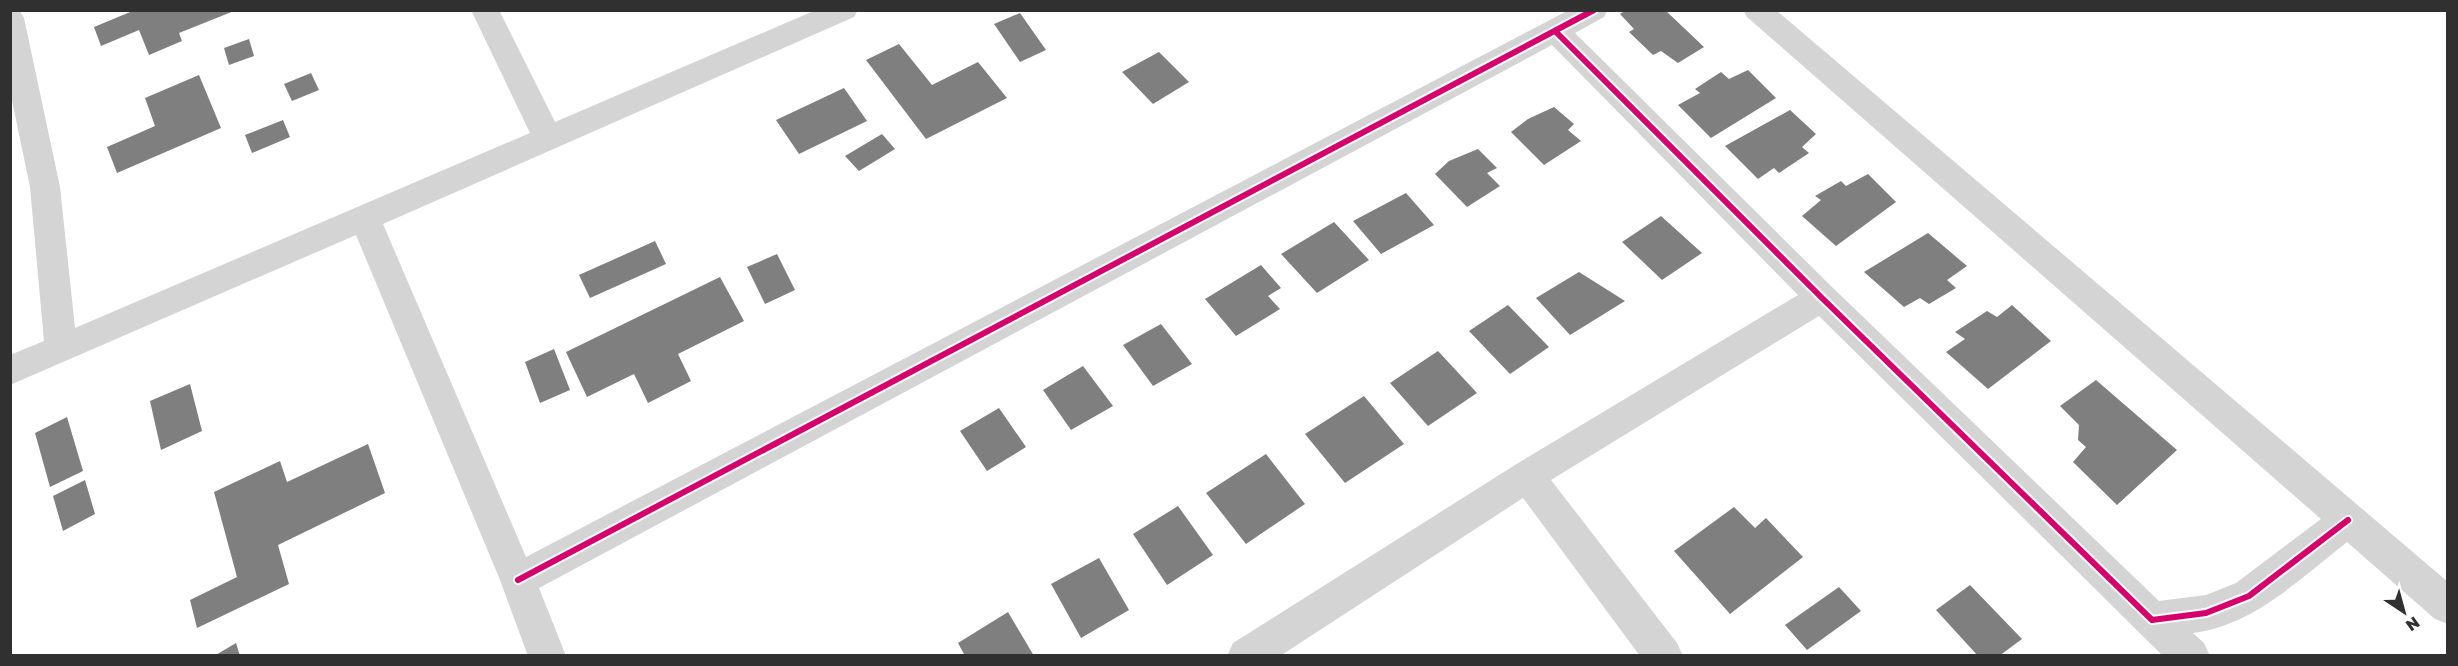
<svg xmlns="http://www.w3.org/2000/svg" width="2458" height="666" viewBox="0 0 2458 666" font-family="'Golos Text',sans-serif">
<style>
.building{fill:#7f7f7f}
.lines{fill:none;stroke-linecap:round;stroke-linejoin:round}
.street{fill:#d4d4d4;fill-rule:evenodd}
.cycleway-casing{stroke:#fff;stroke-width:10}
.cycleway{stroke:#d6006c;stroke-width:6}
</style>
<rect width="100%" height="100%" fill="#fff"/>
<!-- building -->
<g class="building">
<path d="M135,10H234V11L179,33L182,41L149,55L139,30L101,46L94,27Z"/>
<path d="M1626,10H1665L1704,47L1678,63L1661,51L1653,55L1629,32L1634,29L1620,14Z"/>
<path d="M1020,13L1046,50L1020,62L994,24Z"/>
<path d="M249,39L254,56L229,65L224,48Z"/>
<path d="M899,44L932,85L978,62L1007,98L926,139L866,60Z"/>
<path d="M1159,52L1189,82L1153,104L1122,72Z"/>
<path d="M1748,70L1776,98L1711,138L1678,105L1700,93L1695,89L1721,72L1729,79Z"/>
<path d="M311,73L319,90L292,101L284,84Z"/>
<path d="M199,75L221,128L117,173L107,147L155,126L145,98Z"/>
<path d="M844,88L867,121L799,154L776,120Z"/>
<path d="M1554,107L1574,124L1568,130L1581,141L1544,165L1511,132L1528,119Z"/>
<path d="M1790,110L1816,134L1802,147L1809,153L1779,173L1774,168L1758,179L1725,146Z"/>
<path d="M283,120L290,137L252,153L245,135Z"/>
<path d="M882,134L895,149L859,171L845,156Z"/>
<path d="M1478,149L1497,168L1487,173L1500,186L1467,207L1435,174L1449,161Z"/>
<path d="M1868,174L1896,202L1836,246L1802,216L1821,200L1815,196L1841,181L1846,186Z"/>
<path d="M1406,193L1434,225L1381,254L1353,221Z"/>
<path d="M1661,216L1702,253L1662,280L1622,242Z"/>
<path d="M1334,222L1369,260L1317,293L1281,254Z"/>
<path d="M1928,233L1967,266L1947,280L1956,288L1929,304L1920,298L1904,307L1864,272Z"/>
<path d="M655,241L666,264L590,298L579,275Z"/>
<path d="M777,254L795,290L765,304L747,267Z"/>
<path d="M1261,265L1281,288L1268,296L1280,309L1236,336L1205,299Z"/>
<path d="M1579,272L1625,301L1570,335L1536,298Z"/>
<path d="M720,277L744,321L678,354L691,381L648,403L634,374L587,397L566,352Z"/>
<path d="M1508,305L1549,347L1510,374L1469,331Z"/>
<path d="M2012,305L2051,341L1988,389L1946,352L1965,339L1955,332L1987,311L1997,317Z"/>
<path d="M1161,324L1192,364L1153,386L1123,345Z"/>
<path d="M554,349L570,390L540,403L525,362Z"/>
<path d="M1438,351L1477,393L1428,426L1390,383Z"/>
<path d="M1083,366L1113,406L1071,430L1043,390Z"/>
<path d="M2096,380L2177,450L2117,505L2073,462L2086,447L2078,440L2079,425L2060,406Z"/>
<path d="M190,384L202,431L161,450L150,401Z"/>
<path d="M1364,396L1404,444L1345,483L1305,434Z"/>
<path d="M999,408L1026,447L987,471L960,431Z"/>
<path d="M67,417L83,471L50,487L35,433Z"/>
<path d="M368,444L385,493L278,545L289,584L197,628L190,600L237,577L214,492L280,461L287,482Z"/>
<path d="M1266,454L1305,504L1246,544L1206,493Z"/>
<path d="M85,480L95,514L63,531L53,496Z"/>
<path d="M1178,506L1213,555L1167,585L1133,534Z"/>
<path d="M1734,507L1755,528L1766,518L1803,557L1730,614L1674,551Z"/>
<path d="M1099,558L1129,610L1081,638L1051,584Z"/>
<path d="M1970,585L2022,639L1999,656H1978L1936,610Z"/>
<path d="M1839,587L1861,611L1807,650L1785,625Z"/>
<path d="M1008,612L1034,656H965L958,643Z"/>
<path d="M236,643L240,656H214Z"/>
</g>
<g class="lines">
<!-- street -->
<path class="street" d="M10,10L20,11L24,18L60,187L75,328L530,133L471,10H499L555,122L816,10H858L854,17L383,224L526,557L1569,10H1608L1604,17L1575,33L1833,288L2159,601L2206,595L2236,583L2321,519L1747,17L1743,10H1776L2448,582V624L2435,619L2347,542C2301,578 2254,625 2193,633L2204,643L2210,656H2163L1819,316L1551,480L1677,643L1683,656H1640L1523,498L1280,656H1227L1233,643L1515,465L1798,295L1552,45L539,588L566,656H528L500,580L356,235L10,385V355L44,341L30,187L10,91Z"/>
<!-- cycleway casing -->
<g class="cycleway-casing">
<g id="cycleway">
<path d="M1555,31L1822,298L2152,620L2206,613L2249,596L2348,520"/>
<path d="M518,580L1594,10"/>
</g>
</g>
<!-- cycleway -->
<use href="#cycleway" class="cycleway"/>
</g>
<!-- border -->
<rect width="2458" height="666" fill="none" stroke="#303030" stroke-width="24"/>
<!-- north arrow -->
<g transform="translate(2404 612) rotate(144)" stroke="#ffffff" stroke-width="4.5" paint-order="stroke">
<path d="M0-4.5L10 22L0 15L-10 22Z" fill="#303030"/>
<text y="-9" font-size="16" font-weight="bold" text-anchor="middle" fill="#303030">N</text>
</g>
</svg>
